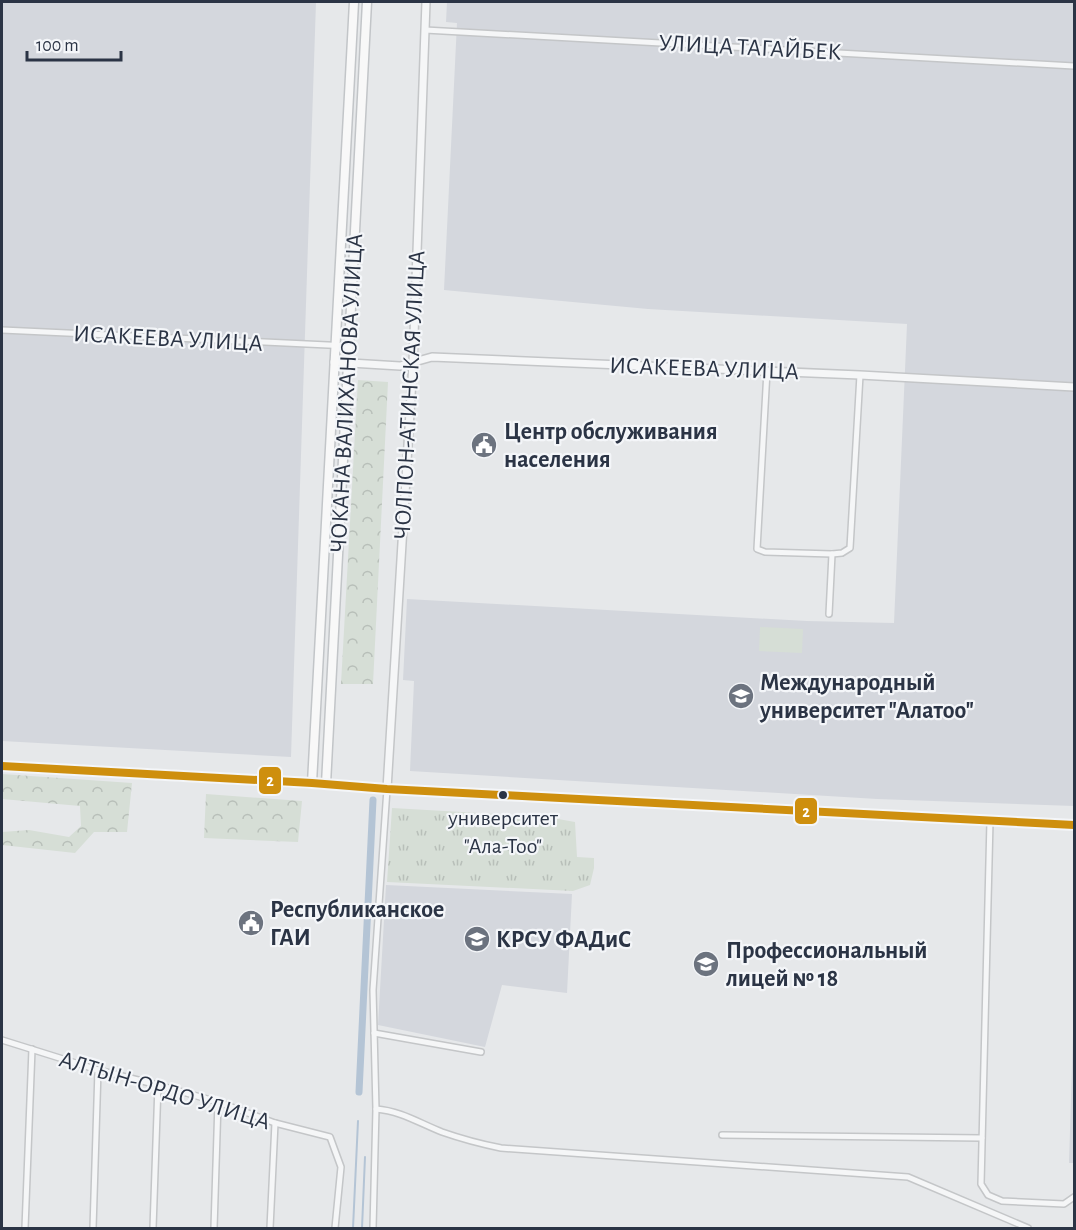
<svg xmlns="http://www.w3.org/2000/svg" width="1076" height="1230" viewBox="0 0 1076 1230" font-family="'Alegreya Sans',sans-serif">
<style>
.built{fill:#d4d7dd}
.grass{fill:url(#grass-tufts)}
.forest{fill:url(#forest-crowns)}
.garden{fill:#d6ded6}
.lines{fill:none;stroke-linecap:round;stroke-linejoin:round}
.stream{stroke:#b4c4d5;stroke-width:2}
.canal{stroke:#b4c4d5;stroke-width:7}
.minor-casing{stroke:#c4c6c8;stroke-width:8}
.tertiary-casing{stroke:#c4c6c8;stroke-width:10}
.secondary-casing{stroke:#c4c6c8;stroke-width:10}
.primary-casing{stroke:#c2c5c8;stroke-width:11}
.minor{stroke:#f5f6f7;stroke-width:5}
.tertiary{stroke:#f5f6f7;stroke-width:7}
.secondary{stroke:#f8f8f8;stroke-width:8}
.primary{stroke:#f8f8f8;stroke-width:8}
.bus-1-casing{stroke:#f4f6f9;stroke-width:12}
.bus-1{stroke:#ce8f0e;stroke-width:8}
.bus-dot{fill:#2b3445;stroke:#f4f6f9;stroke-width:2}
.labels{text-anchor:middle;stroke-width:4.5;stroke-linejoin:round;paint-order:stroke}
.bus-label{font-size:22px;fill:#2b3445;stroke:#f4f6f9}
.street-label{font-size:24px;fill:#2b3445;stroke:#f4f6f9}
.poi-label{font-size:24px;font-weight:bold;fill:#2b3445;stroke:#f4f6f9;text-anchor:start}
.line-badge{stroke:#f4f6f9;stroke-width:2}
.badge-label{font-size:16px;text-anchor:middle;font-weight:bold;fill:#fff}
</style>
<defs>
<pattern id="grass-tufts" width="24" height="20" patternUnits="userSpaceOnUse" patternTransform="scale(1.5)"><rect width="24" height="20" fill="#d6ded6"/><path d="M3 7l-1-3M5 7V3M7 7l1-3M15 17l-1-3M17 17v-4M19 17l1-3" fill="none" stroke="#b8bfb9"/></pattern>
<pattern id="forest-crowns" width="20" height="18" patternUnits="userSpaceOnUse" patternTransform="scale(1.5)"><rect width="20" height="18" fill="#d6ded6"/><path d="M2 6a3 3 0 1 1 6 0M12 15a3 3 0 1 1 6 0" fill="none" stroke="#b8bfb9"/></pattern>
</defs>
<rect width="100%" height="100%" fill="#e6e8ea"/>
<!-- built -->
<g class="built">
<path d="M2,2H316L291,757L2,741Z"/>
<path d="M447,2H1074V806L877,799L410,771L414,681L403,680L407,599L807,621L894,623L907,324L648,309L444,290L457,23L446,22Z"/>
<path d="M386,885L572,894L567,993L502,985L485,1047L378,1025Z"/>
<path d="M1073,1033L1074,1034V1163H1069Z"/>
</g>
<!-- grass -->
<path class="grass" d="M392,808L547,817L575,822L577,857L594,858V868L590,885L573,891L387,882Z"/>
<!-- forest -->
<g class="forest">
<path d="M358,380L388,382L373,684H341Z"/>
<path d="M2,774L132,783L127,832H94L75,853L2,845V832L29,830L69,837L81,826L80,806L2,799Z"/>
<path d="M206,794L302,801L298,842L204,838Z"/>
</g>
<!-- garden -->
<path class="garden" d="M760,627L803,629L802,653L759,651Z"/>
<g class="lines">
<!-- stream -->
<g class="stream">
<path d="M353,1228L358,1121"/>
<path d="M362,1228L365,1157"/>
</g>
<!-- canal -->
<path class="canal" d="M359,1092L373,800"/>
<!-- minor casing -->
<g class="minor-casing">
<g id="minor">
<path d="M425,30L1074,66"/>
<path d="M2,330L349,346"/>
<path d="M767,371L757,549L765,552L832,554L842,553L850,548L860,375"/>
<path d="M829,614L832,554"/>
<path d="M990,821L981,1184L988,1195L1002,1201L1064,1204L1074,1197"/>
<path d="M374,1033L481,1052"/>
<path d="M2,1040L98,1070L158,1085L218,1102L275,1123L330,1137L341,1167L335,1228"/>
<path d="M376,1109C401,1111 419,1123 442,1132C462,1139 481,1144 501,1148L908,1177L1028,1228"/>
<path d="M722,1135L982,1138"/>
<path d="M25,1228L32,1049"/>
<path d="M93,1228L98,1070"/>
<path d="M153,1228L158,1085"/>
<path d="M214,1228L218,1102"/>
<path d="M270,1228L275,1123"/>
<path d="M373,1228L376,1109L373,990L387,789"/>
</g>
</g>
<!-- tertiary casing -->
<g class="tertiary-casing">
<g id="tertiary">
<path d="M334,362L400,366L432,357L860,375L1074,387"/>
<path d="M387,789L413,363L426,2"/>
</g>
</g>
<!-- secondary casing -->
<g class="secondary-casing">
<path id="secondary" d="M326,784L387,789L1074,825"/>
</g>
<!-- primary casing -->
<g class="primary-casing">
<g id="primary">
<path d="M2,766L326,784L367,2"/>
<path d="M312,783L354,2"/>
</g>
</g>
<!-- minor -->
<use href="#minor" class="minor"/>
<!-- tertiary -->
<use href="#tertiary" class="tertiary"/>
<!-- secondary -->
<use href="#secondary" class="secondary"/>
<!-- primary -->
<use href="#primary" class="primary"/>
<!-- bus-1 casing -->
<g class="bus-1-casing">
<path id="bus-1" d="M2,766L312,783L387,789L1074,825"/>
</g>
<!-- bus-1 -->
<use href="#bus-1" class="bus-1"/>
</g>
<!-- icons -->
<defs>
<g id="civic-disc" transform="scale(1.35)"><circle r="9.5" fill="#6c737f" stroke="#f4f6f9"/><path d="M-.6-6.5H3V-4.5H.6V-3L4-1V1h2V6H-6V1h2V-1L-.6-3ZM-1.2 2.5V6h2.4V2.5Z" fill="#fff"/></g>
<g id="university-disc" transform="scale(1.35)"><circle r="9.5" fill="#6c737f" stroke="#f4f6f9"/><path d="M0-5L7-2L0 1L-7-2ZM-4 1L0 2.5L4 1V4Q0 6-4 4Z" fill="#fff"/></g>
</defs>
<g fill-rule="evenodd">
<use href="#civic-disc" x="484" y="445"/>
<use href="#university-disc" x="741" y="696"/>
<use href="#civic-disc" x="251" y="923"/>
<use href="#university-disc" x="477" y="939"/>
<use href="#university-disc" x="706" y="964"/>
</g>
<!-- markers -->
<circle class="bus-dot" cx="503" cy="795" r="5"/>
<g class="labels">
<!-- bus labels -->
<g class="bus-label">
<text x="503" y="825">университет<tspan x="503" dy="28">"Ала-Тоо"</tspan></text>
</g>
<!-- street labels -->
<g class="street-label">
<text transform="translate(750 47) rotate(3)" y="8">УЛИЦА ТАГАЙБЕК</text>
<text transform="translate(168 338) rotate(3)" y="8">ИСАКЕЕВА УЛИЦА</text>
<text transform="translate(704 368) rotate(2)" y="8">ИСАКЕЕВА УЛИЦА</text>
<text transform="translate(346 393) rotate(-87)" y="8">ЧОКАНА ВАЛИХАНОВА УЛИЦА</text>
<text transform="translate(409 395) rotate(-87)" y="8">ЧОЛПОН-АТИНСКАЯ УЛИЦА</text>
<text transform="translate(165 1090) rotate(17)" y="8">АЛТЫН-ОРДО УЛИЦА</text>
</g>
<!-- poi labels -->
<g class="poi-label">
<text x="504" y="439">Центр обслуживания<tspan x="504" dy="28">населения</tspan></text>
<text x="760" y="690">Международный<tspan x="760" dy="28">университет "Алатоо"</tspan></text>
<text x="270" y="917">Республиканское<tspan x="270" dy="28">ГАИ</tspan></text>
<text x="496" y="947">КРСУ ФАДиС</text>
<text x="726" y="958">Профессиональный<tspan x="726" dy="28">лицей № 18</tspan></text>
</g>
</g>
<g class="line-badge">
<rect x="258" y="766" width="24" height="29" rx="6" fill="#ce8f0e"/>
<rect x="794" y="797" width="24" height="28" rx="6" fill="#ce8f0e"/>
</g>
<g class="badge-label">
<text x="270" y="786">2</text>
<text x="806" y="817">2</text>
</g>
<!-- border -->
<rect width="1076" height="1230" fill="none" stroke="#2b3445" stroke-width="6"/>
<!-- scale -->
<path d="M27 51v9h94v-9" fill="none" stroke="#2b3445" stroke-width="3"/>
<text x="36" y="51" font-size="18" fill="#2b3445" stroke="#f4f6f9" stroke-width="4.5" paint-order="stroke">100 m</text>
</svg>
